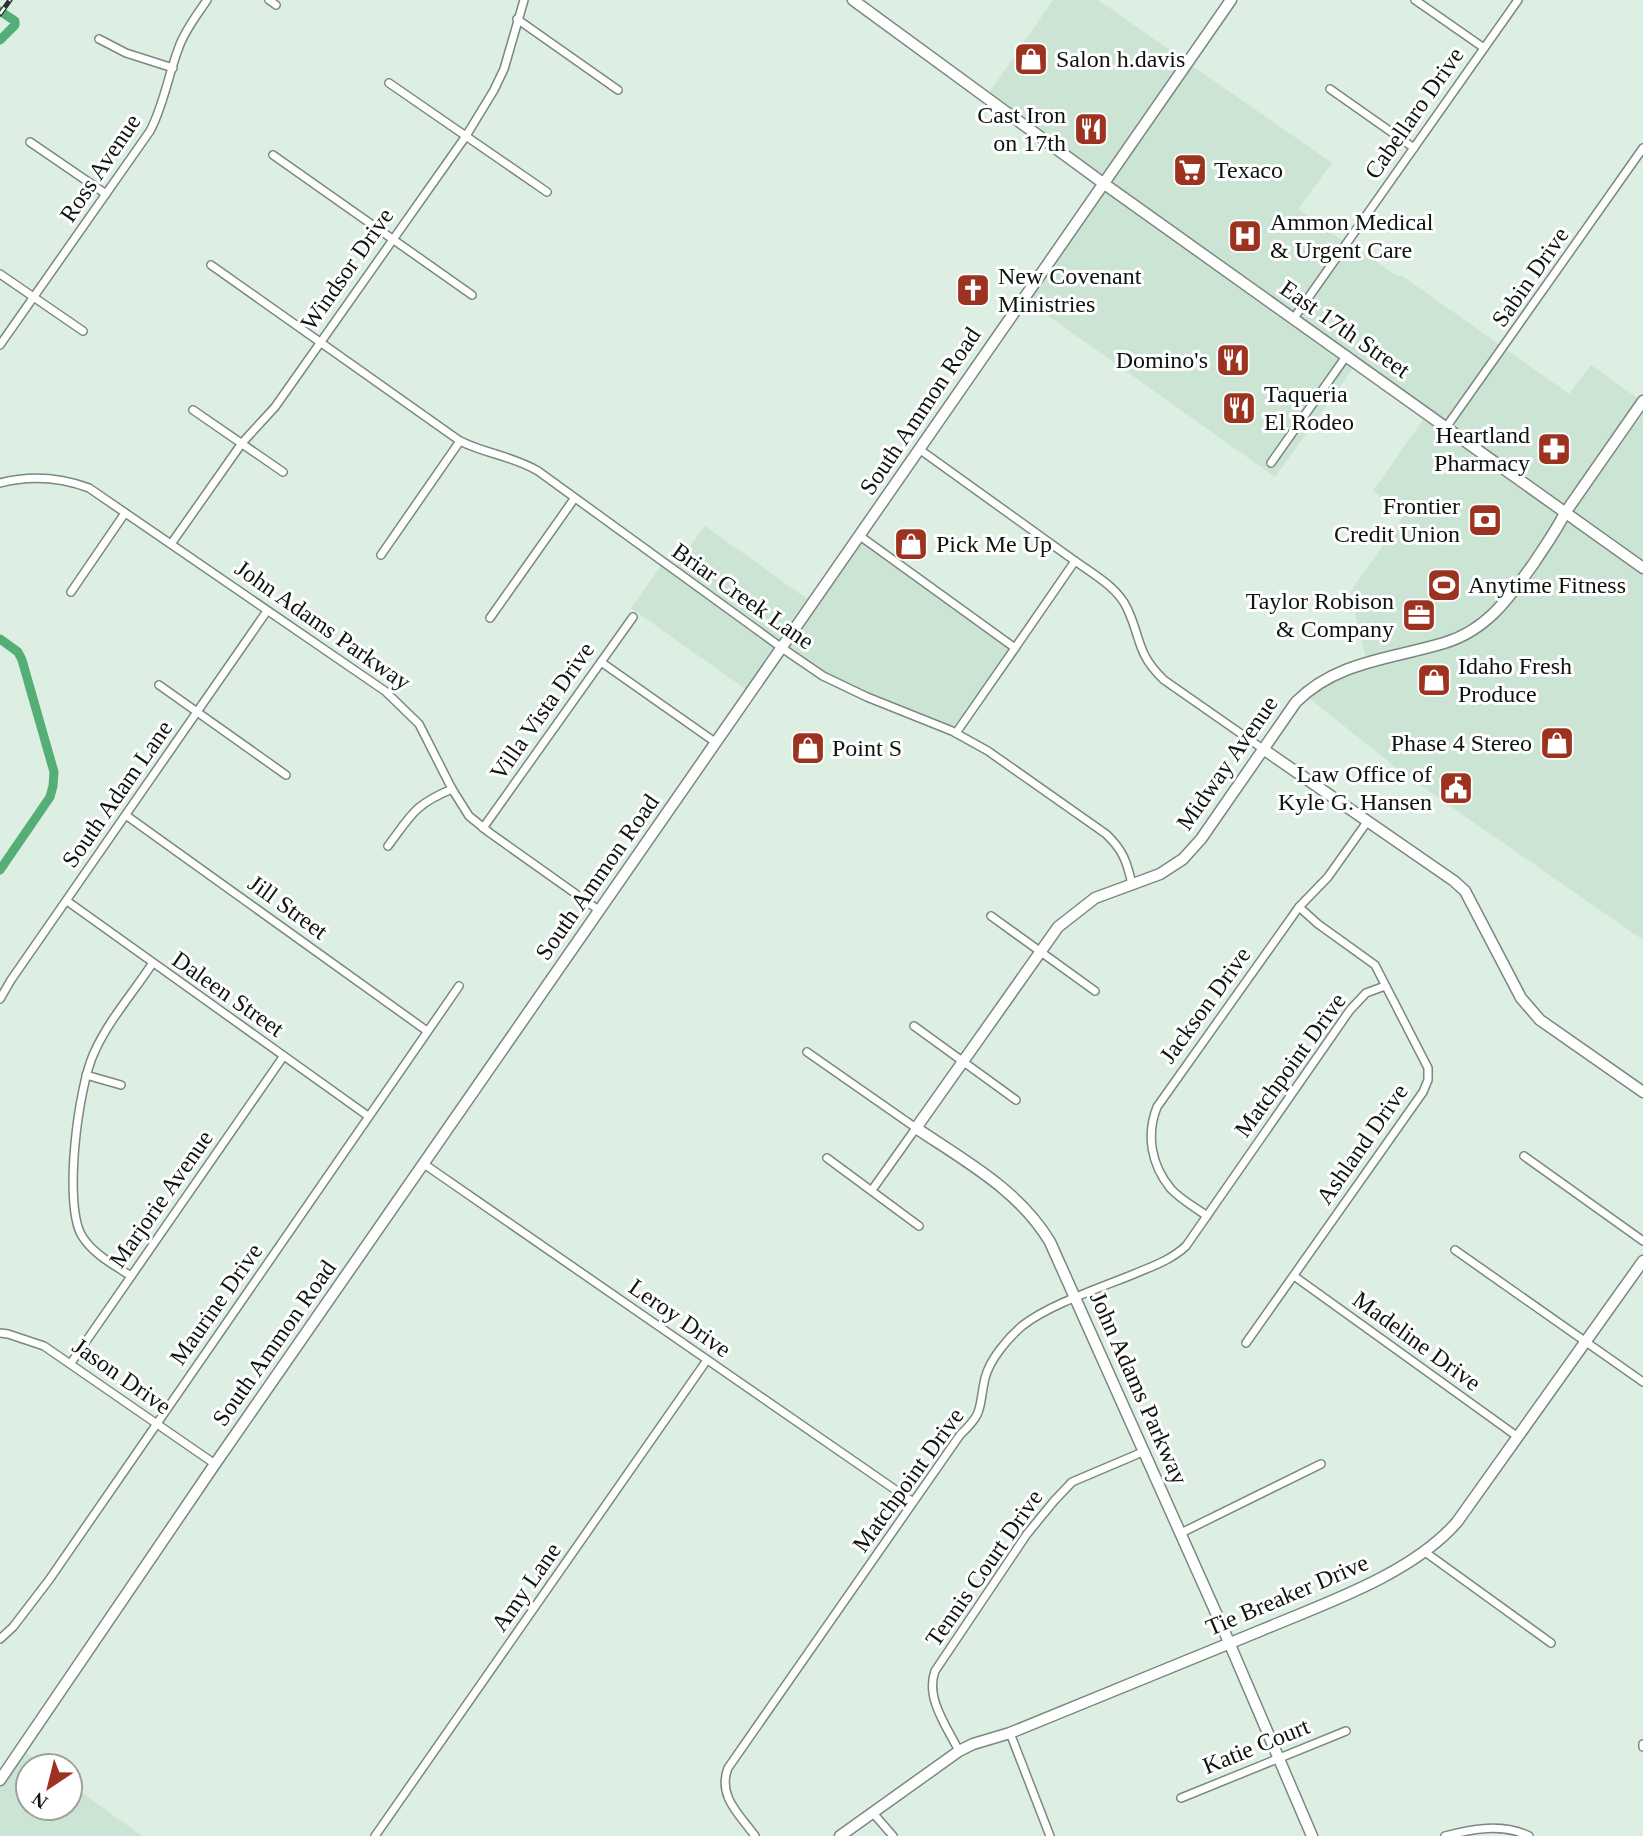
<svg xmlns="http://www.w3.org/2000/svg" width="1643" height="1836" viewBox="0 0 1643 1836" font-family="'Times New Roman',serif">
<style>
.built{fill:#cce4d3}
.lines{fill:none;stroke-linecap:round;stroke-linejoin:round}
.canal{stroke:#54ae75;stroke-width:9}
.street-casing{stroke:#7a897e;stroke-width:10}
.secondary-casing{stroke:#7a897e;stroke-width:13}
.street{stroke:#fff;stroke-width:7}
.secondary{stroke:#fff;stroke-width:10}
.rail-casing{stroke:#29312b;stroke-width:5}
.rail{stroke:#fff;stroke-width:2.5;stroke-dasharray:8;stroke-linecap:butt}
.labels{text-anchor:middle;stroke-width:6;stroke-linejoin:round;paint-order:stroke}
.poi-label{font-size:24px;fill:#0e1410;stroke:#fff;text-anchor:start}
.street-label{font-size:24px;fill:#0e1410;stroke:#fff}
</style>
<rect width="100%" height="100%" fill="#ddeee2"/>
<!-- built -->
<g class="built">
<path d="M1053,0H1098L1332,163L1298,209L1346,243L1347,242L1398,277L1401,275L1569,394L1591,365L1643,402V940L1407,776L1304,694L1367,662L1350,592L1405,514L1373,491L1427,414L1357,363L1275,477L1023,298L1103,183L987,96Z"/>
<path d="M705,526L813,603L860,536L1021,650L959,735L867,697L782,648L751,693L631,608L663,563L673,569Z"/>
<path d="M22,1750L45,1766H28V1808H70V1784L142,1836H0V1780Z"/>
</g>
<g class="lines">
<!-- canal -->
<g class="canal">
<path d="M0,11L15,21V25L0,40"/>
<path d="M0,639L18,652L22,660L54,772L53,786L50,797L0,870"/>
</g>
<!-- street casing -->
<g class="street-casing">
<g id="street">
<path d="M269,0L276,5"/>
<path d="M1415,0L1484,48"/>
<path d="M517,19L618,90"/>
<path d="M99,39L126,53L173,68"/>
<path d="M389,83L547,192"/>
<path d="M1330,89L1414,148"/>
<path d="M30,142L106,194"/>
<path d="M273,155L472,295"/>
<path d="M211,265L460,441C486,454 513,456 538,471L782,648L823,676L867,697L952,731L988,751L1106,834C1123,850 1127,862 1132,884"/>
<path d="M0,274L83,331"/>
<path d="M1294,318L1518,0"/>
<path d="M0,345L150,131C164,105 168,75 179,47C185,30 197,15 207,0"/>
<path d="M193,410L283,472"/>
<path d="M1447,426L1643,148"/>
<path d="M919,449L1075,561"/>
<path d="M1271,463L1347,355"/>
<path d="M0,483C31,475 59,477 89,488L385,691L419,724L452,789L469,816L490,833L600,911"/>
<path d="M860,536L1015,648L956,733"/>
<path d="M171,544L242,443L275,407L466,136L494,90L504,69L524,0"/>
<path d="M381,555L460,441"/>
<path d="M71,592L125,513"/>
<path d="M490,618L574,499"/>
<path d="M1015,648L1075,561C1093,574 1117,587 1127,608C1142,640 1136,653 1164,680L1263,749"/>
<path d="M601,662L715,742"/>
<path d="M159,685L286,775"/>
<path d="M127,816L427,1031"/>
<path d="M483,828L633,617"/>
<path d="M388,846C412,814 414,805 452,789"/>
<path d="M67,901L368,1116"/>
<path d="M991,916L1095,991"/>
<path d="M0,999L11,980L267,611"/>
<path d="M914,1026L1016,1100"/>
<path d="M807,1052L916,1128L872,1190"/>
<path d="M86,1075L121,1085"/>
<path d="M1524,1156L1643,1241"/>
<path d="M827,1158L919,1226"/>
<path d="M424,1164L913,1502"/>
<path d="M1207,1216C1196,1208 1180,1199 1171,1189C1151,1165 1146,1135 1157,1107L1299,907L1328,877L1367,822"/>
<path d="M1455,1250L1643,1382"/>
<path d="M131,1276C114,1265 93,1254 82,1236C63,1205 78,1087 94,1053C108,1021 133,993 152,964"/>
<path d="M1294,1276L1518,1437"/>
<path d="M0,1333L8,1334L44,1346L215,1464"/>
<path d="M1246,1343L1423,1092L1428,1080V1068L1375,965L1318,924L1299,907"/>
<path d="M71,1363L283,1057"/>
<path d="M1181,1533L1321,1464"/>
<path d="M1425,1552L1551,1643"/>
<path d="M0,1639L13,1627L49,1580L459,986"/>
<path d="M1010,1733L1050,1836"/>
<path d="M1643,1744V1747"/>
<path d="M959,1751C947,1727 925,1698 935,1671L1027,1534L1054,1501L1072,1482L1145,1451"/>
<path d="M1181,1798L1346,1731"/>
<path d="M873,1813L893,1836"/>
<path d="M375,1836L707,1360"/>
<path d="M755,1836C740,1815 717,1796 728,1768L960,1435C985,1411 978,1409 985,1378C990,1359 1008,1338 1022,1326C1048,1305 1102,1287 1134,1274C1153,1266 1171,1260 1186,1246L1350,1010L1366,993L1385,986"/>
<path d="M1445,1836C1472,1829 1502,1823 1529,1836"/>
</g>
</g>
<!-- secondary casing -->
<g class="secondary-casing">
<g id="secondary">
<path d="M853,0L1103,183L1643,568"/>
<path d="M1263,749L1454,881L1465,891L1521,998L1540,1020L1643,1092"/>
<path d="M0,1780L215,1464L1231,0"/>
<path d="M840,1836L959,1751L973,1744L1010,1733C1094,1698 1178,1665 1262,1630C1326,1603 1412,1574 1457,1522L1643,1261"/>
<path d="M1312,1836L1225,1633L1050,1242C1019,1190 965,1161 916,1128L1058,927L1095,898L1160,874L1183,859L1201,839L1296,702C1337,661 1391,659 1444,643C1487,630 1509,598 1534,563C1545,546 1556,531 1565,513L1643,401"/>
</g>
</g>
<!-- street -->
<use href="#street" class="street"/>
<!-- secondary -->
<use href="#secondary" class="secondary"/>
<!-- rail casing -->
<g class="rail-casing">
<path id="rail" d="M0,14L10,0"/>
</g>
<!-- rail -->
<use href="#rail" class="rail"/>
</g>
<!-- icons -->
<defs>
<g id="shop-square" transform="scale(1.75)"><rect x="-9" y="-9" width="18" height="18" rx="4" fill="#9c3320" stroke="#fff"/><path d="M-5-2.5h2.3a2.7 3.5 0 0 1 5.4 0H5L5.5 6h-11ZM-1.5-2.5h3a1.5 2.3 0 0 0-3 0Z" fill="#fff"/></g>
<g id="restaurant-square" transform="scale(1.75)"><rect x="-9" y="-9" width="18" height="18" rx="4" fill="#9c3320" stroke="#fff"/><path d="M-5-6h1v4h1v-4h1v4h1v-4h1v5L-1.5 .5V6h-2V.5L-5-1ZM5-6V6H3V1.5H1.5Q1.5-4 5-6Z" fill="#fff"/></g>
<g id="supermarket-square" transform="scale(1.75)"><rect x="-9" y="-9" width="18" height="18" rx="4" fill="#9c3320" stroke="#fff"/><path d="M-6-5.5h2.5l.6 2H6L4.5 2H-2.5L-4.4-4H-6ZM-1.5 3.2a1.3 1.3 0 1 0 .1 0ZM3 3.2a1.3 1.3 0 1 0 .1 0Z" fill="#fff"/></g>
<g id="hospital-square" transform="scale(1.75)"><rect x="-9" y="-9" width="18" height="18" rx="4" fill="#9c3320" stroke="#fff"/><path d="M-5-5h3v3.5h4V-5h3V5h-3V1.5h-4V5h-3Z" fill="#fff"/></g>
<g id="church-square" transform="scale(1.75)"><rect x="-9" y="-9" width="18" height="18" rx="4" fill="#9c3320" stroke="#fff"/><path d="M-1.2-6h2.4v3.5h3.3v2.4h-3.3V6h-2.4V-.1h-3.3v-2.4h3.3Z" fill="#fff"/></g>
<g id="pharmacy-square" transform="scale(1.75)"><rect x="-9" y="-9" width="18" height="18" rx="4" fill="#9c3320" stroke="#fff"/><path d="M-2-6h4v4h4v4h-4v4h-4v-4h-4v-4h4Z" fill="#fff"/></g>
<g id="bank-square" transform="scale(1.75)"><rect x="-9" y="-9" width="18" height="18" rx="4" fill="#9c3320" stroke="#fff"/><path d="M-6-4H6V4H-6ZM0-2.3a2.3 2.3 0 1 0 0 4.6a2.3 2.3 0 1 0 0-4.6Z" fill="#fff"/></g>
<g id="stadium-square" transform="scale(1.75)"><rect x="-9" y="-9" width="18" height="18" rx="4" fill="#9c3320" stroke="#fff"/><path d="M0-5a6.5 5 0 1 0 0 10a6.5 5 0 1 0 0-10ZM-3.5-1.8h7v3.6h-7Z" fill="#fff"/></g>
<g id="office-square" transform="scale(1.75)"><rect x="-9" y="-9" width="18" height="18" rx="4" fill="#9c3320" stroke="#fff"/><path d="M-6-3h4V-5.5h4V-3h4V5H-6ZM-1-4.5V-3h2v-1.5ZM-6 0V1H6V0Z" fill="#fff"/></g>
<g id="civic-square" transform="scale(1.75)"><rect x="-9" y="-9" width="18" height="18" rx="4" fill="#9c3320" stroke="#fff"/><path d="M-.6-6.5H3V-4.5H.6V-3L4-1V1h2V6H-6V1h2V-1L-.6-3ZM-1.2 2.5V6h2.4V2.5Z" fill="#fff"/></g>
</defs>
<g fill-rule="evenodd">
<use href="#shop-square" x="1031" y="59"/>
<use href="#restaurant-square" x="1091" y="129"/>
<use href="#supermarket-square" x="1190" y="170"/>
<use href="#hospital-square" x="1245" y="236"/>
<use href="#church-square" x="973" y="290"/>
<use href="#restaurant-square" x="1233" y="360"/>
<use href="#restaurant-square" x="1239" y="408"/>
<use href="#pharmacy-square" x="1554" y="449"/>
<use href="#bank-square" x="1485" y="520"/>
<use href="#shop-square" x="911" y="544"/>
<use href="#stadium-square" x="1444" y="585"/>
<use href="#office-square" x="1419" y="615"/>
<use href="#shop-square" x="1434" y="680"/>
<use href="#shop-square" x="1557" y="743"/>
<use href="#shop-square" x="808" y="748"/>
<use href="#civic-square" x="1456" y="788"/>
</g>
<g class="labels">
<!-- poi labels -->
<g class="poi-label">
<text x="1056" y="67">Salon h.davis</text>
<text x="1066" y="123" text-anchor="end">Cast Iron<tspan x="1066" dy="28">on 17th</tspan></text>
<text x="1214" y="178">Texaco</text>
<text x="1270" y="230">Ammon Medical<tspan x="1270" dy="28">&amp; Urgent Care</tspan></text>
<text x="998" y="284">New Covenant<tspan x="998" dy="28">Ministries</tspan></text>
<text x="1208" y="368" text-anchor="end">Domino's</text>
<text x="1264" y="402">Taqueria<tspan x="1264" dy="28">El Rodeo</tspan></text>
<text x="1530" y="443" text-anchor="end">Heartland<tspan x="1530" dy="28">Pharmacy</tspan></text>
<text x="1460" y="514" text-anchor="end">Frontier<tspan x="1460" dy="28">Credit Union</tspan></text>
<text x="936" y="552">Pick Me Up</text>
<text x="1468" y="593">Anytime Fitness</text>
<text x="1394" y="609" text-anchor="end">Taylor Robison<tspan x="1394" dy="28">&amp; Company</tspan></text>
<text x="1458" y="674">Idaho Fresh<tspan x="1458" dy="28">Produce</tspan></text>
<text x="1532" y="751" text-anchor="end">Phase 4 Stereo</text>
<text x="832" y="756">Point S</text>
<text x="1432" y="782" text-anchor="end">Law Office of<tspan x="1432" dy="28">Kyle G. Hansen</tspan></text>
</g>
<!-- street labels -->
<g class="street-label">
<text transform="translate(1414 113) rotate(-55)" y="8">Cabellaro Drive</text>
<text transform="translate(100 168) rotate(-56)" y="8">Ross Avenue</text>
<text transform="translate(347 269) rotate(-55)" y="8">Windsor Drive</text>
<text transform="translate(1530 277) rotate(-55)" y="8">Sabin Drive</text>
<text transform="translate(1345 329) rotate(35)" y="8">East 17th Street</text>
<text transform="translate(920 411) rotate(-56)" y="8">South Ammon Road</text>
<text transform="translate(743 596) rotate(35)" y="8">Briar Creek Lane</text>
<text transform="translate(323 625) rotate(35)" y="8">John Adams Parkway</text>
<text transform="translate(542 711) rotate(-55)" y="8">Villa Vista Drive</text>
<text transform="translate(1227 763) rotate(-55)" y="8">Midway Avenue</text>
<text transform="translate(117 794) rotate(-55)" y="8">South Adam Lane</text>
<text transform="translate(597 877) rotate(-55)" y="8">South Ammon Road</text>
<text transform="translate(288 907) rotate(36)" y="8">Jill Street</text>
<text transform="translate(228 994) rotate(35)" y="8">Daleen Street</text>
<text transform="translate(1205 1005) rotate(-54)" y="8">Jackson Drive</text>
<text transform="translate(1290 1065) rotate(-54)" y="8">Matchpoint Drive</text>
<text transform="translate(1362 1144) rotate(-55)" y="8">Ashland Drive</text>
<text transform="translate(161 1199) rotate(-55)" y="8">Marjorie Avenue</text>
<text transform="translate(216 1304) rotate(-55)" y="8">Maurine Drive</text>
<text transform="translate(680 1318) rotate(35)" y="8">Leroy Drive</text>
<text transform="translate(1417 1341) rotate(36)" y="8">Madeline Drive</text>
<text transform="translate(274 1343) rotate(-55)" y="8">South Ammon Road</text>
<text transform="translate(122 1376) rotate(35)" y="8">Jason Drive</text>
<text transform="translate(1139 1388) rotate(66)" y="8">John Adams Parkway</text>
<text transform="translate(908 1480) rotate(-54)" y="8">Matchpoint Drive</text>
<text transform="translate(984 1568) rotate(-55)" y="8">Tennis Court Drive</text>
<text transform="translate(526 1587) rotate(-55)" y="8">Amy Lane</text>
<text transform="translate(1287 1595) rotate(-23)" y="8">Tie Breaker Drive</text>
<text transform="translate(1256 1746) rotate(-22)" y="8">Katie Court</text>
</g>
</g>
<!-- north arrow -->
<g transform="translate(49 1787) rotate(215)"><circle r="33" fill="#ffffff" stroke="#9fa19f" stroke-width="2"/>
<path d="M0-5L12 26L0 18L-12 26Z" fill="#9c3320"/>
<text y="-10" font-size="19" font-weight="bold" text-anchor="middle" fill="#0e1410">N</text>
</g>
</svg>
